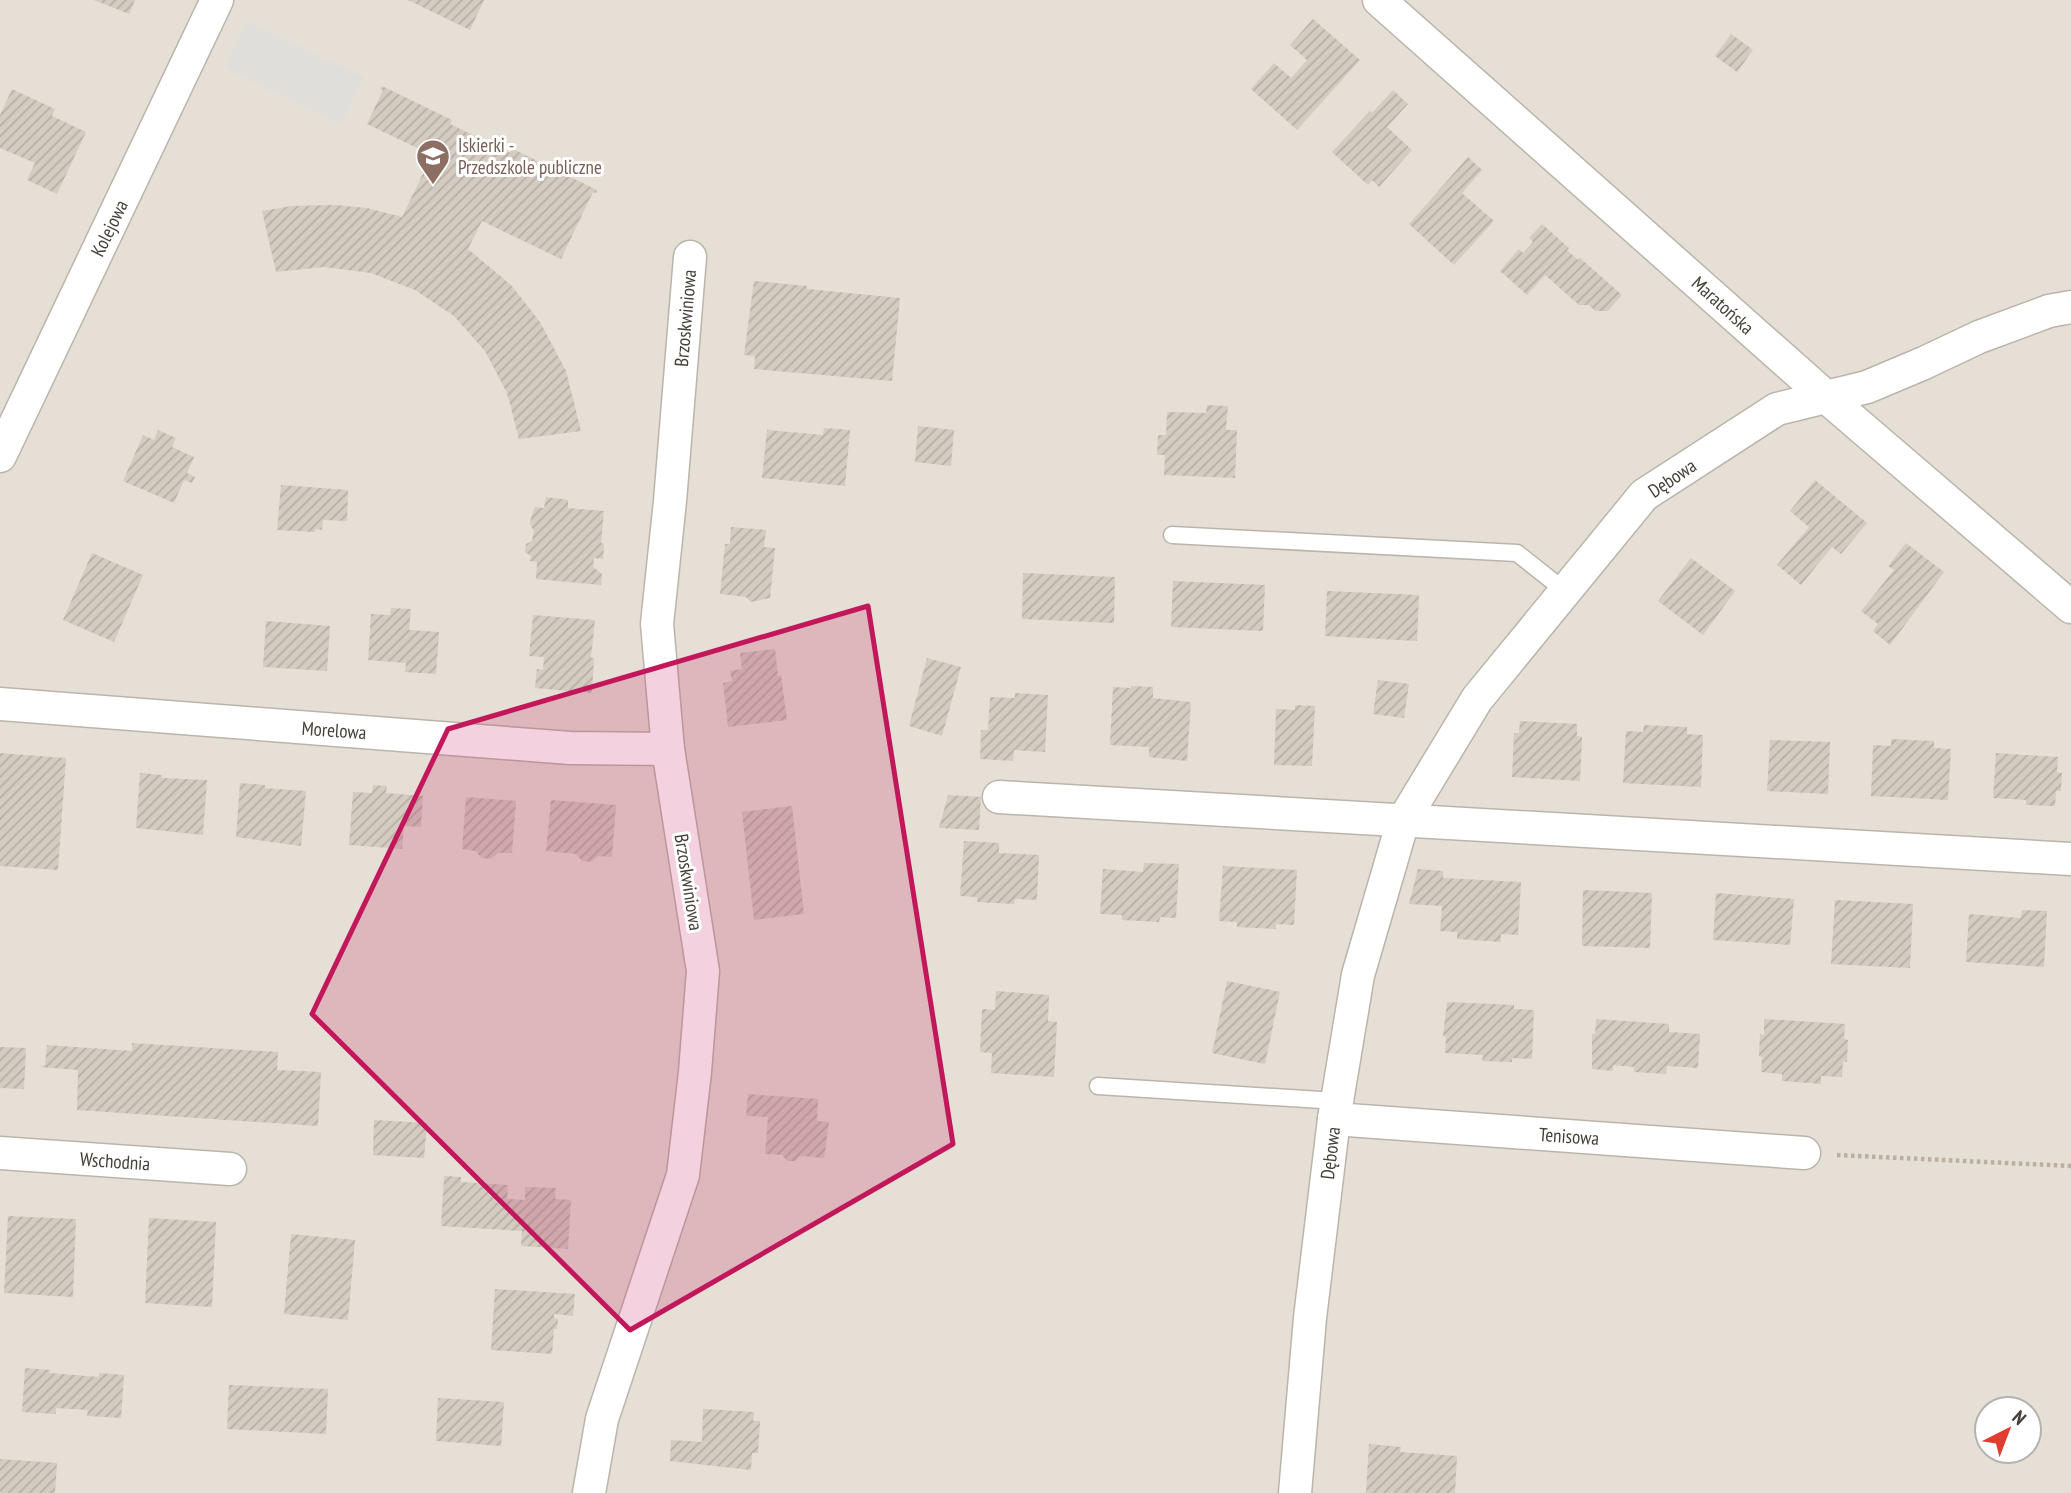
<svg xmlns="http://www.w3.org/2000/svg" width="2071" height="1493" viewBox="0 0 2071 1493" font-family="'PT Sans Narrow',sans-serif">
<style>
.residential{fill:#e5dfd6;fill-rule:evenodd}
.parking{fill:#e0dedb}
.building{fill:url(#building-hatch)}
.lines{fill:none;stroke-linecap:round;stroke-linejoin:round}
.service-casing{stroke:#bcb4ab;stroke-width:19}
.minor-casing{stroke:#bcb4ab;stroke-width:35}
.path{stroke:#bcaf9e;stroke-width:4.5;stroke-dasharray:3.5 3.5;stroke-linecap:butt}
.service{stroke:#fff;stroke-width:16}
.minor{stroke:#fff;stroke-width:32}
.marked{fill:#c2185b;fill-opacity:0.2;stroke:#c2185b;stroke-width:5;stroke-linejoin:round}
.labels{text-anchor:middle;stroke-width:6;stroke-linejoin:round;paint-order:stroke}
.education-label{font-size:19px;fill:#785e54;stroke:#fff;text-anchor:start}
.street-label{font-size:19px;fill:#443e37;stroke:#fff}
</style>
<defs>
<pattern id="building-hatch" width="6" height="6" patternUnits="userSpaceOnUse" patternTransform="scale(1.75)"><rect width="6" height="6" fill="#d4cbc1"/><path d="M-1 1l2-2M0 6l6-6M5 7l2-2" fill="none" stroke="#b7afa6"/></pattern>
</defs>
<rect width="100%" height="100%" fill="#f1ede7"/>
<!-- residential -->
<path class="residential" d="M0,0H2071V1493H0ZM1987,1409H2029V1451H1987Z"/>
<!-- parking -->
<path class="parking" d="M247,22L364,77L341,124L224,68Z"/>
<!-- building -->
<g class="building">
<path d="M94,0H135L129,14Z"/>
<path d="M408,0H484L470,30Z"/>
<path d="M1313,19L1360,60L1297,130L1251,89L1274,63L1291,78L1307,60L1290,45Z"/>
<path d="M1731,34L1753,50L1737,72L1715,56Z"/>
<path d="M382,86L452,120L450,124L510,153L513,149L597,190L596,193L593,192L561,259L482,221L468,249L511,285L540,322L566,371L581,431L519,439L507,393L485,351L454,316L415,290L371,273L324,267L276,272L262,211L292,206L335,205L367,208L402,217L432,155L367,124L383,90L380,89Z"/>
<path d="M12,89L55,109L52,116L86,132L57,194L27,180L35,163L0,148V115Z"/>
<path d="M1393,90L1408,104L1387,127L1412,150L1379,187L1372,180L1368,185L1332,152L1370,111L1372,113Z"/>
<path d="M1468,157L1482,170L1462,193L1494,221L1454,265L1409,224Z"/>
<path d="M1542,224L1569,248L1567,250L1578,260L1580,258L1622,295L1608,311H1595L1589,305H1579L1545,275L1527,295L1500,271L1519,249L1523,253L1533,242L1529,238Z"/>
<path d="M754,281L807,286V289L900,298L892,381L754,369L755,356L744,355Z"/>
<path d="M1207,405L1228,406L1226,430H1237L1235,478L1164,475L1165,455H1157L1158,435H1166L1167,412L1206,413Z"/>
<path d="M918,426L954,430L951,466L915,462Z"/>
<path d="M824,428L850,430L845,486L762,478L767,430L823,435Z"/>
<path d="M158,430L176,438L172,447L194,457L187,473L195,477L192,483L184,480L174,503L123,481L143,435L154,440Z"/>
<path d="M1815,480L1867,523L1841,554L1832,547L1801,585L1777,565L1809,527L1790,511Z"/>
<path d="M281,485L348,490L347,521L323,520L322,530L315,529V532L277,530Z"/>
<path d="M546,497L568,500V508L604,511L601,543L604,544L603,559L594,558L593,567L602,574L601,585L536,579L537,562L530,561L531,556L525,552L526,544L532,541L534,531L530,524L531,518L535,507L544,508Z"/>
<path d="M731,527L766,530L764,547L775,548L770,598L751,602L746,597L720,594L725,544H730Z"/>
<path d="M1906,543L1944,572L1890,645L1873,631L1878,624L1861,611L1894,570L1888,566Z"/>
<path d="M92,553L143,575L114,642L63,620Z"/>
<path d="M1691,558L1735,591L1703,635L1658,601Z"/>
<path d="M1023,573L1115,577L1114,623L1022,619Z"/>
<path d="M1173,581L1265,585L1263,631L1171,627Z"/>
<path d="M1327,591L1419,595L1417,641L1325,636Z"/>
<path d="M391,608L411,609L409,630L439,632L436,674L405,672L406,663L368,660L371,614L390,615Z"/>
<path d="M533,615L595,620L591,658H594L592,693L535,688L537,669L543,670L544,657L529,656Z"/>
<path d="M266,621L330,626L327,671L263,667Z"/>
<path d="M775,649L778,676L781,675L787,720L728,727L723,683L732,681L730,671L742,669L740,653Z"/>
<path d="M927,658L961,667L942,736L909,726Z"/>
<path d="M1378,680L1409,684L1404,718L1373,714Z"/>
<path d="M1131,686L1153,687V698L1191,702L1187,761L1149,757V747L1110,745L1113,687L1131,688Z"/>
<path d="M1015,693L1048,695L1045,752L1014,750L1013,761L980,759L981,730H988L990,697L1015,698Z"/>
<path d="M1295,705L1315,706L1312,766L1274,765L1276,709L1295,710Z"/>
<path d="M1520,721L1577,724V736L1582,737L1580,781L1512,777L1514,733H1519Z"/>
<path d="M1644,725L1687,727V734L1703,735L1701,787L1623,783L1626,731L1643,732Z"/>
<path d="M1891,739L1934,741V748L1951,749L1948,800L1871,796L1873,745L1891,746Z"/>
<path d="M1770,740L1830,742L1828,794L1767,791Z"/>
<path d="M0,753L66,758L58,870L0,866Z"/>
<path d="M1996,753L2058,757L2057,772L2062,773L2061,791H2056L2055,806L2026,805V800L1993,798Z"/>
<path d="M140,773L162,775V778L207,780L203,835L136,828Z"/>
<path d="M240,783L265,785V788L306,791L301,846L236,837Z"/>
<path d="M373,785L387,786L386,793L423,796L421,827L404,826L402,849L349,845L353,792L372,793Z"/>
<path d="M948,795L981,797L979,830L939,828Z"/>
<path d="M466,797L516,801L512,853H498L491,859L482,858L475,851L462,849Z"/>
<path d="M551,800L616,805L612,857L598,856L591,862L582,861L576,854L546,851Z"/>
<path d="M792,806L804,914L754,920L742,812Z"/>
<path d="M964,841L999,843V853L1039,855L1037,900L1015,899L1014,904L977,902V897L960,896Z"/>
<path d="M1144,863L1179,864L1176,918L1160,917L1159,922L1122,920V915L1100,914L1103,869L1143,872Z"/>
<path d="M1223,866L1297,870L1294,925L1276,924V929L1237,927V922L1219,921Z"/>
<path d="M1418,869L1443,871V878L1521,882L1518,935L1501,934V942L1457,939V932L1440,931L1442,906L1409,904Z"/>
<path d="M1583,890L1652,893L1650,948L1582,946Z"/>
<path d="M1716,893L1794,899L1790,945L1713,940Z"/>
<path d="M1835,900L1913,904L1910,968L1831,964Z"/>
<path d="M2022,910L2047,911L2044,967L1966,962L1969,914L2021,918Z"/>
<path d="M1227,981L1280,992L1265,1064L1212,1053Z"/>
<path d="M996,991L1049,995L1048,1021L1057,1022L1054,1077L991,1073L992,1053L980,1052L982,1009L995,1010Z"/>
<path d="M1447,1002L1514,1005V1009L1534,1010L1532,1059L1512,1058V1062L1482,1061L1483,1055L1445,1053L1446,1037L1443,1036Z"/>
<path d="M1596,1019L1669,1024V1032L1700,1034L1698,1068L1667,1066L1666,1074L1634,1072V1067L1613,1065V1071L1592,1069V1034H1595Z"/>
<path d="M1764,1019L1845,1024L1844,1039L1848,1040L1847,1062L1843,1061L1842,1077L1821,1076V1084L1782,1081V1074L1761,1072L1762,1057L1759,1056L1760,1034L1764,1035Z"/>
<path d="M132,1043L278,1052L277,1070L321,1072L318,1126L77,1110L78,1070L40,1067L45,1065L47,1045L132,1051Z"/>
<path d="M0,1047L26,1048L24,1089L0,1088Z"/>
<path d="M748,1094L818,1099L817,1121L829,1122L824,1158L801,1156L795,1161H787L782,1155L765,1154L768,1117L746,1116Z"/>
<path d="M374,1120L427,1123L424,1158L373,1155Z"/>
<path d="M444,1176L461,1177V1182L508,1185L507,1199L525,1200V1187L556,1188L555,1199L571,1200L568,1249L521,1246L522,1231L441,1226Z"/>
<path d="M8,1216L76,1219L73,1297L4,1293Z"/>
<path d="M149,1218L216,1222L212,1307L145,1303Z"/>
<path d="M291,1234L355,1240L348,1320L284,1314Z"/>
<path d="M495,1289L575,1294L573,1316L554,1314V1318L558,1319L557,1329H554L552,1354L491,1350Z"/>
<path d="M25,1368L50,1370L49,1373L99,1377V1373L124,1375L121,1418L87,1416L88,1410L56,1408V1414L22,1412Z"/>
<path d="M229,1385L328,1389L326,1434L227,1429Z"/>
<path d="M438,1398L504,1402L501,1446L436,1441Z"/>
<path d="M703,1409L754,1412L753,1421H760L758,1453H752L751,1470L670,1461L671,1440L702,1442Z"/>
<path d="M1369,1444L1401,1447L1400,1452L1457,1456L1455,1493H1366Z"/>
<path d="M0,1459L57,1463L55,1493H0Z"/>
</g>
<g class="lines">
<!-- service casing -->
<g class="service-casing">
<g id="service">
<path d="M1172,535L1517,553L1565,591"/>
<path d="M1098,1086L1337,1101"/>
</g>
</g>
<!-- minor casing -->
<g class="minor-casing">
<g id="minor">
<path d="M1379,0L1825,396L2071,607"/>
<path d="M0,456L217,0"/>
<path d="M0,704L570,748L668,749"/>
<path d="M999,797L2071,859"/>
<path d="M1334,1119L1804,1153"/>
<path d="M0,1153L230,1169"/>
<path d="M589,1493L602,1419L683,1175L695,1072L703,971L668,749L657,624L670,501L690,257"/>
<path d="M1295,1493L1310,1318L1334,1119L1358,975L1403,821L1477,699L1644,495L1777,409L1867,387L1924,363L1979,337L2049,311L2071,307"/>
</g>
</g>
<!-- path -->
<path class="path" d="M1837,1155L2071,1166"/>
<!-- service -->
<use href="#service" class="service"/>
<!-- minor -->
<use href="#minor" class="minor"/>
</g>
<!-- marked area -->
<path class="marked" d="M868,606L953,1144L630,1330L312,1014L448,729Z"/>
<!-- icons -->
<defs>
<g id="school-pin" transform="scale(1.75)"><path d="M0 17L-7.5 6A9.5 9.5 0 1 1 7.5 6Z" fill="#8d6e63" stroke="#fff"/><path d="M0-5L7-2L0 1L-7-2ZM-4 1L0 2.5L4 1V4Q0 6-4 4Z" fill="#fff"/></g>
</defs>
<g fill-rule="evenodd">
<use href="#school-pin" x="433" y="156"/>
</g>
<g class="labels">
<!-- education labels -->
<g class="education-label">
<text x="458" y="152">Iskierki -<tspan x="458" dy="22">Przedszkole publiczne</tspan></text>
</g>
<!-- street labels -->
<g class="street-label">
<text transform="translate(109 228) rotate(-64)" y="7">Kolejowa</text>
<text transform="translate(1723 305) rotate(42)" y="7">Maratońska</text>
<text transform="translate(685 318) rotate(-85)" y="7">Brzoskwiniowa</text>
<text transform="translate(1672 478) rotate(-34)" y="7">Dębowa</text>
<text transform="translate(334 730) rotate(4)" y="7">Morelowa</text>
<text transform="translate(689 882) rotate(81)" y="7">Brzoskwiniowa</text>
<text transform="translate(1569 1136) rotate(4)" y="7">Tenisowa</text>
<text transform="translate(1330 1153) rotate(-83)" y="7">Dębowa</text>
<text transform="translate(115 1161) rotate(4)" y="7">Wschodnia</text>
</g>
</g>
<!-- north arrow -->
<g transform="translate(2008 1430) rotate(42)"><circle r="33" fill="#ffffff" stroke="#b4b2af" stroke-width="2"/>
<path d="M0-5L12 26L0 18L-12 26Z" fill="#e03c30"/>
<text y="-10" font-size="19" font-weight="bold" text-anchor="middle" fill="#443e37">N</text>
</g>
</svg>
